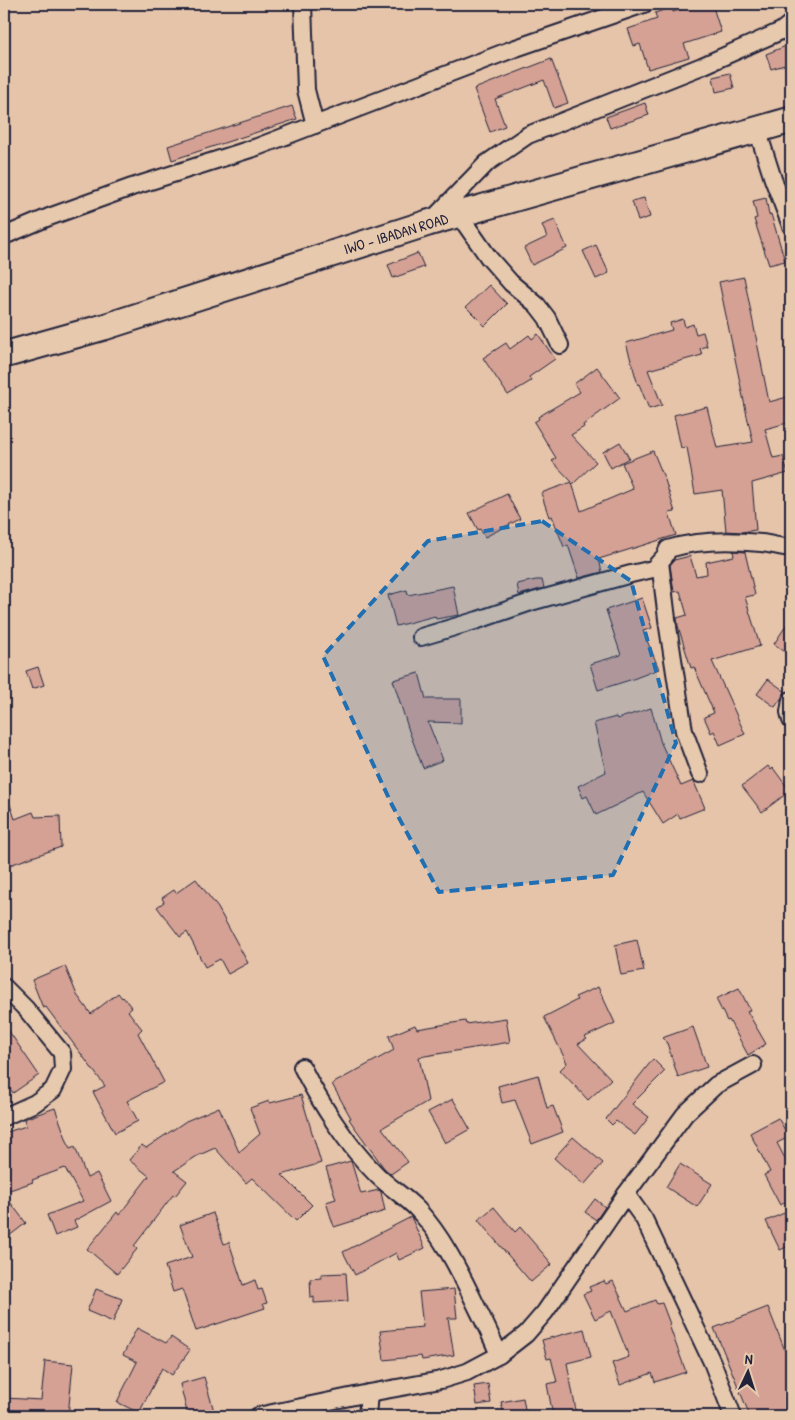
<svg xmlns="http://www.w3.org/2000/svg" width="795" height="1420" viewBox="0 0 795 1420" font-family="'Patrick Hand',sans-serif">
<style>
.building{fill:#d4a194;stroke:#22223b}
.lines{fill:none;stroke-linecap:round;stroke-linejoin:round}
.minor-casing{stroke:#22223b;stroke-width:20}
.primary-casing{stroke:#22223b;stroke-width:29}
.minor{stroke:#e7caae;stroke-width:16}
.primary{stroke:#e7caae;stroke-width:25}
.marked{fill:#1f6fb2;fill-opacity:0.2;stroke:#1f6fb2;stroke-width:4;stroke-dasharray:10 6;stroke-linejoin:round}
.labels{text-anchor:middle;stroke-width:5;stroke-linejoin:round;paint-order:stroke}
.street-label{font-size:15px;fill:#22223b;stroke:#e7caae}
</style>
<rect width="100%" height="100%" fill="#e6c4aa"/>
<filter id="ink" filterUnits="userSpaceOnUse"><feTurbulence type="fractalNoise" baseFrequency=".02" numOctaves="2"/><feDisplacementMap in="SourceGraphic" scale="10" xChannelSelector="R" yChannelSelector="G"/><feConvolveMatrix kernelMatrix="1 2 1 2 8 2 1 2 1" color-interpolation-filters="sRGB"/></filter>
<g filter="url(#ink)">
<!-- building -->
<g class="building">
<path d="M699,4H712L721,32L684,44L689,57L648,69L640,44L634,46L628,29L657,19L655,13L672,7L673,12Z"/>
<path d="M791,44V63L771,69L766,54Z"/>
<path d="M551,59L568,103L554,108L544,80L495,99L505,126L490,132L474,89Z"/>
<path d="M730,73L734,88L716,92L713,77Z"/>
<path d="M645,103L649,115L610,128L606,117Z"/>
<path d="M292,106L297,119L172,160L168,146Z"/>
<path d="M644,198L650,217L638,221L632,201Z"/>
<path d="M766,198L769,215L771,214L785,261L769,265L754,219L757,218L753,201Z"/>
<path d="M555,220L567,248L532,265L524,248L547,237L542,225Z"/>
<path d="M596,245L609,273L596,279L583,251Z"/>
<path d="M418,253L424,267L393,278L388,265Z"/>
<path d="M744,277L769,402L791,396V422L765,429L773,458L783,456L788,473L752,483L756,530L741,532L726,531L722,490L695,494L687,447L681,448L674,415L707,407L717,448L753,442L747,416L719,282Z"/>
<path d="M489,285L507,304L485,326L466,307Z"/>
<path d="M683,319L685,327L693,324L696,334L703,332L707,346L700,348L702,355L648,370L662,405L649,409L639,384L638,385L626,343L672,330L670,323Z"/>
<path d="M538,334L555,359L529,377L531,381L508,395L483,358L506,343L510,349L529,335L532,339Z"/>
<path d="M597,367L620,398L583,425L584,427L571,435L596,462L573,484L572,483L581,511L633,489L622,463L653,451L665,480L675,512L669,513L676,535L599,559L602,572L579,578L568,545L564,547L552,516L549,517L541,493L572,482L552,461L556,458L534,422L539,419L538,417L580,392L574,384Z"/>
<path d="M620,442L629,458L611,468L603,452Z"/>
<path d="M507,494L520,519L485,537L480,529L478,530L469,513Z"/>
<path d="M733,551L745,552L755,595L745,597L760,646L712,661L745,734L720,745L714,731L711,733L704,717L714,713L694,667L691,668L678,626L677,618L687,615L680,591L674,592L670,565L674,560L690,556L696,576L707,574L706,562L734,556Z"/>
<path d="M536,580H542L544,588L519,595L517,584Z"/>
<path d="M453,586L459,615L436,619L435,616L396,626L388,595L407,590L408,595Z"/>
<path d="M642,598L652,628L643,631L659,669L633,679L598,690L590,664L621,655L606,610Z"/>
<path d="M791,618V656L774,644Z"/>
<path d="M38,667L44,685L32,689L26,671Z"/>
<path d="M419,673L426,699H461V723L428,722L443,760L423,768L409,731L393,680Z"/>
<path d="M768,679L786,692L775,707L757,694Z"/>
<path d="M651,708L661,743L681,786L693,781L694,782L705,808L680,818L678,814L663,824L643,792L596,815L587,796L583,798L578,786L606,772L594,723L616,717L617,719Z"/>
<path d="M768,766L771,770L773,768L790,791L762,812L742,786Z"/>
<path d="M4,793H6L15,819L33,812L35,817L60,816L61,847L4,867V848L9,846L4,830Z"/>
<path d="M196,879L218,908L248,963L228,974L220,959L205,967L187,932L180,937L157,907L164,902L162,898L174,890L176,893Z"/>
<path d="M637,940L644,971L621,975L615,945Z"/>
<path d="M65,966L77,995L91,1014L118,993L122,998L123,997L132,1008L128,1011L142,1029L138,1033L164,1082L127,1101L138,1121L115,1133L93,1092L105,1086L46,1007L43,1008L32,980Z"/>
<path d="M598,987L615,1023L585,1037L587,1039L578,1044L611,1079L588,1100L560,1070L567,1063L544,1017L577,1000L575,997Z"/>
<path d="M739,988L750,1010L747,1011L766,1044L748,1055L729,1020L727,1021L716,999Z"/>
<path d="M506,1018L510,1042L419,1057L428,1101L382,1128L408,1162L391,1174L384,1168L353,1125L349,1119L351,1118L332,1084L394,1050L389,1036L415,1025L417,1029L465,1021L466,1024Z"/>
<path d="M4,1024L39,1075L13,1093L4,1080Z"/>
<path d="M693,1027L707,1067L678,1077L667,1043L662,1038Z"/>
<path d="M653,1059L665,1071L632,1104L649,1117L635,1135L616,1121L612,1125L606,1119Z"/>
<path d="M538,1075L547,1108L553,1106L563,1132L532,1144L515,1100L502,1103L498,1086Z"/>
<path d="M301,1095L321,1163L282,1175L312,1205L296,1221L252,1178L246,1183L215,1148L197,1156L174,1171L187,1181L175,1196L173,1195L134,1246L137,1249L117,1274L87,1249L117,1212L119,1215L149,1176L129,1160L142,1145L146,1148L186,1121L219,1107L239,1152L260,1134L250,1108L269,1101L270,1103Z"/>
<path d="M453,1099L470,1129L445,1143L428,1112Z"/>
<path d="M55,1108L70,1149L75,1147L87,1178L97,1173L111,1201L74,1221L77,1227L55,1236L47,1215L83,1201L65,1168L32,1180L33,1182L4,1192V1133L26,1126L24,1119Z"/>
<path d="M778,1118L789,1137L777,1143L791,1170V1199L780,1205L764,1175L770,1172L750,1133Z"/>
<path d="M573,1137L603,1163L584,1185L554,1158Z"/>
<path d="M351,1161L361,1194L379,1190L381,1192L385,1211L334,1227L326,1202L336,1199L326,1168Z"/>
<path d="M680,1164L712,1184L697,1207L666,1187Z"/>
<path d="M4,1194L26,1223L4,1240Z"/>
<path d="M595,1199L605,1207L596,1220L585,1212Z"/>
<path d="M494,1207L515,1232L520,1227L552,1264L531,1282L478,1220Z"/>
<path d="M791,1210V1245L780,1250L766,1221Z"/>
<path d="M213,1213L224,1244L229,1242L243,1285L255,1280L258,1290L262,1289L267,1303L263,1304L265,1308L196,1331L182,1289L173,1292L165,1266L192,1257L180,1225Z"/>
<path d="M411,1217L425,1248L399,1260L396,1253L355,1275L343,1252Z"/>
<path d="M346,1273L348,1301L314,1303V1297L311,1298L310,1279L321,1278V1274Z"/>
<path d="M604,1281L606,1284L613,1281L627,1311L655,1300L657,1304L662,1303L670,1324L669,1325L686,1372L655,1382L652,1373L620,1385L612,1363L629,1357L611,1311L595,1319L583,1294L591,1291L589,1287Z"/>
<path d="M96,1289L122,1299L113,1322L87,1311Z"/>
<path d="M454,1289L457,1318H448L454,1355L422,1360L421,1356L384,1360L380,1331L423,1327L419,1292Z"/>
<path d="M768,1307L791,1366V1416H750L714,1328Z"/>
<path d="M137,1328L166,1343L171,1337L190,1350L172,1375L162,1368L139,1413L117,1402L137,1362L123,1355Z"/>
<path d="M584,1329L591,1357L567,1363L577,1416H553L547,1384L557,1382L551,1358L547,1359L542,1340Z"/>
<path d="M45,1361L73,1364L68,1416H4L5,1398L41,1400Z"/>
<path d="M204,1377L214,1411L195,1416H188L180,1384Z"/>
<path d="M488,1384L491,1403L477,1405L474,1386Z"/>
<path d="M523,1398L526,1415L504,1416L501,1402Z"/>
</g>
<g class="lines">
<!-- minor casing -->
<g class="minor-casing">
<g id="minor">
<path d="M303,4L306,90L315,125"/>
<path d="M757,129L773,179L791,226"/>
<path d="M459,215L489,258L511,283L537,305L547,318L560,345"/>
<path d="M432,220L487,163L528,135L702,66L781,31L791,23"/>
<path d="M4,236L49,217L132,187L257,147L513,49L644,4"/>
<path d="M660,562L668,627L684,731L700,774"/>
<path d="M421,637L478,620L534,601L631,574L653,569L665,556L668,549C697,540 730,540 761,543C771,544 781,547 791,548"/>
<path d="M791,700L789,712L791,720"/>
<path d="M4,987L26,1009L62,1053L63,1069L53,1090L35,1103L4,1117"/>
<path d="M302,1067C320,1103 347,1145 375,1173C388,1187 405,1196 418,1210C441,1235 457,1266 472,1297C481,1316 491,1335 499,1355"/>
<path d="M626,1194L644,1219L712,1362L733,1416"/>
<path d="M258,1416L369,1393L441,1380L467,1372L499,1355L526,1334L545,1312L626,1194L685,1114L716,1085L753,1065"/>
<path d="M367,1416L369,1393"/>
</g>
</g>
<!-- primary casing -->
<g class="primary-casing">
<path id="primary" d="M4,355L104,327L428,223L791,120"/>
</g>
<!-- minor -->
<use href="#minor" class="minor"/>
<!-- primary -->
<use href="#primary" class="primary"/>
</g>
</g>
<!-- marked area -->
<path class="marked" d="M542,521L631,581L676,743L613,875L439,892L392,805L323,656L428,541Z"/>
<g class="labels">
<!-- street labels -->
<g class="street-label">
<text transform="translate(396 234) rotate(-17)" y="5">IWO - IBADAN ROAD</text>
</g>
</g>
<!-- margin -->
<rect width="795" height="1420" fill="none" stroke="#e7caae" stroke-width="20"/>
<rect x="10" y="10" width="775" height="1400" fill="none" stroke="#22223b" stroke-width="2" filter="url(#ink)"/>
<!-- north arrow -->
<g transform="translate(748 1372) rotate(4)" stroke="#e7caae" stroke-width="4" paint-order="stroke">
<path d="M0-4L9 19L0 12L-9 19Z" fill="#22223b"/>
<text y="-8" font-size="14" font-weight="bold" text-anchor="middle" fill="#22223b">N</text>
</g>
</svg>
